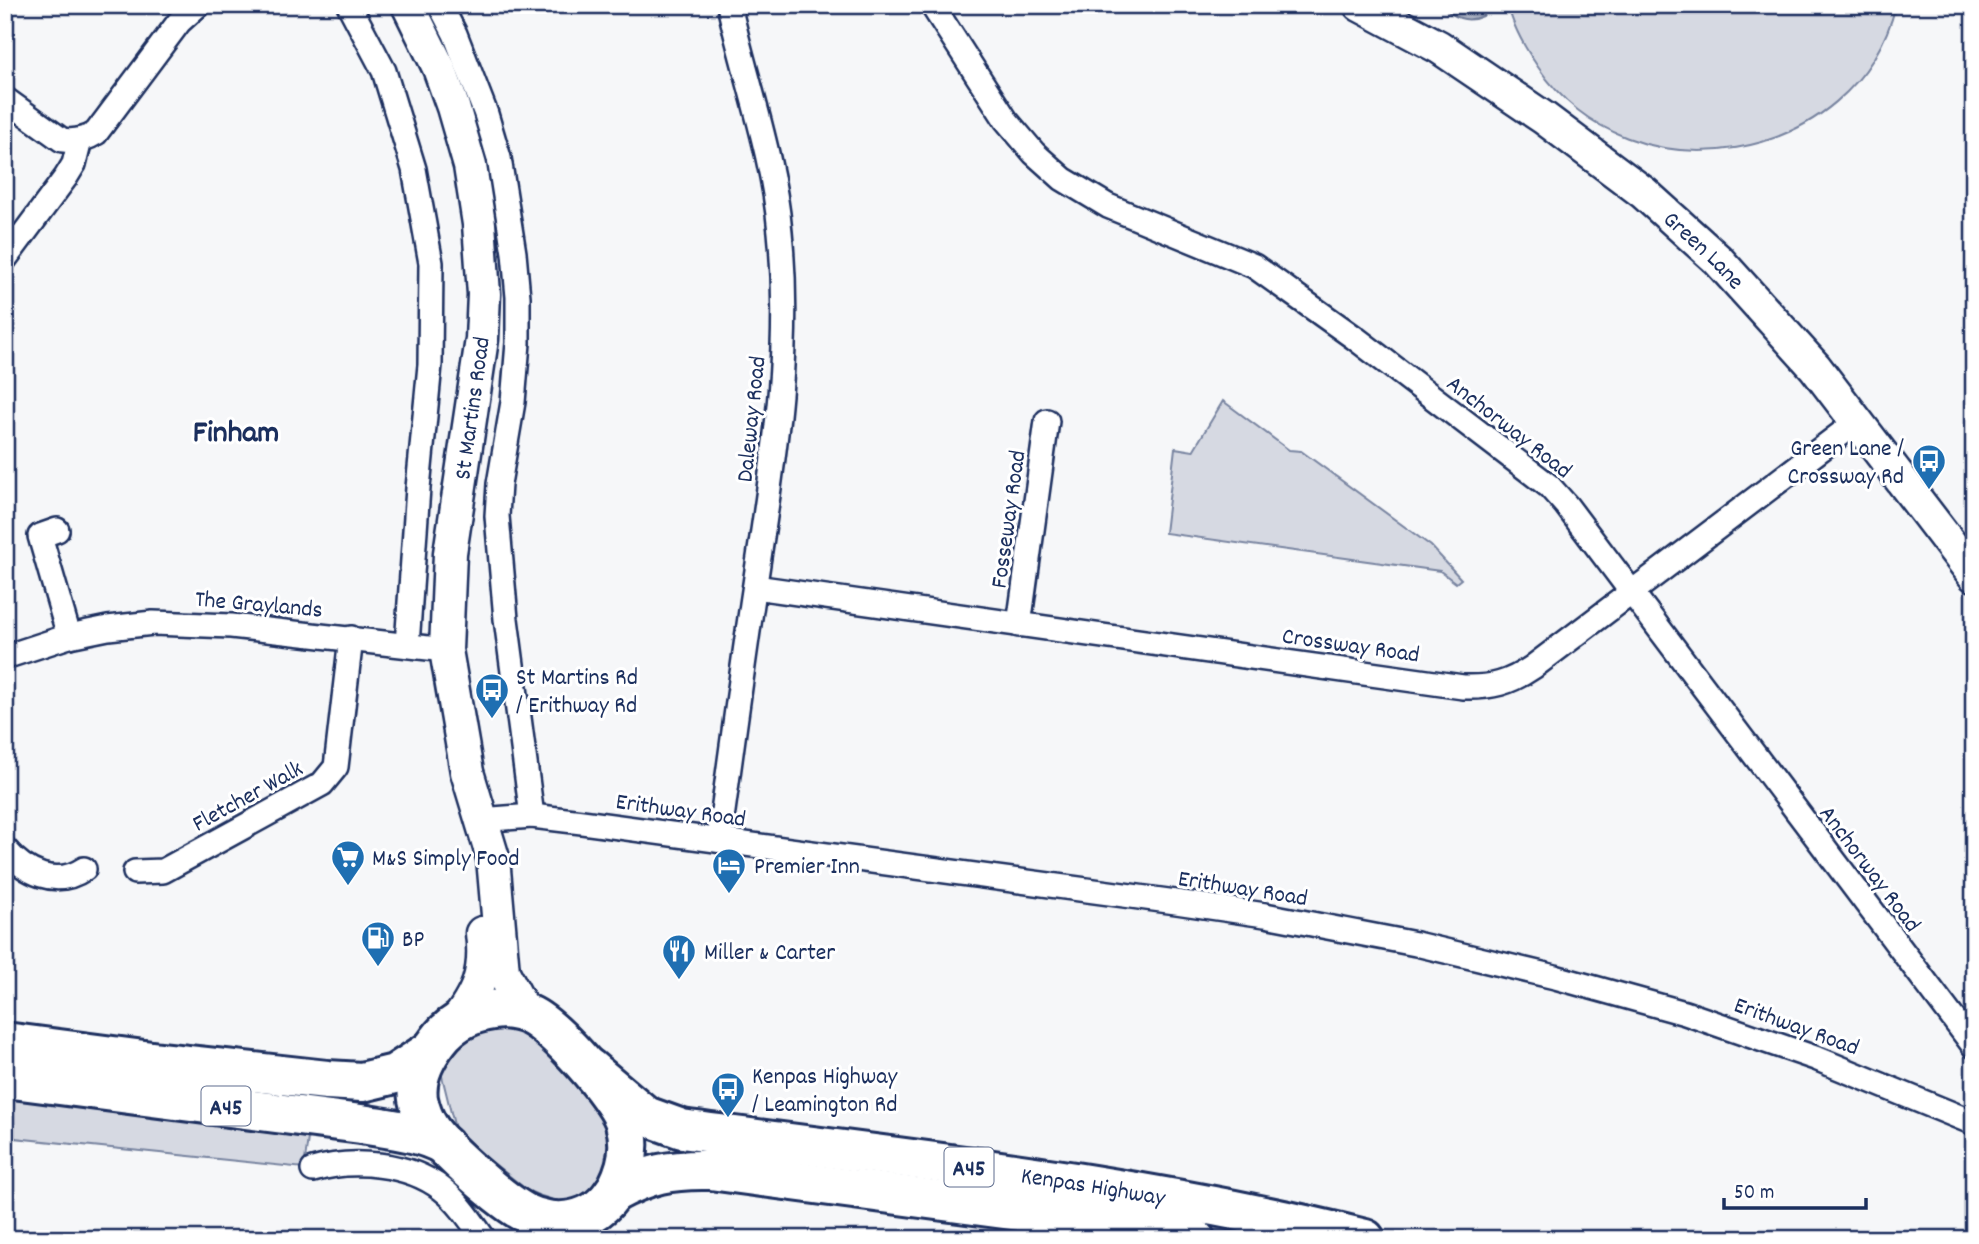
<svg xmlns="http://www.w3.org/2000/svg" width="1979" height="1244" viewBox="0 0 1979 1244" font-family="Dekko,sans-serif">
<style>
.green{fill:#d6d9e2;stroke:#7884a0;stroke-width:2}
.water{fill:#a9b0c1;stroke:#707c99;stroke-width:2}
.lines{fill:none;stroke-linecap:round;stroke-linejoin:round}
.street-casing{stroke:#1b2f5e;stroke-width:28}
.secondary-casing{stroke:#1b2f5e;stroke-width:37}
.highway-casing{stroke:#1b2f5e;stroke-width:44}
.street{stroke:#fff;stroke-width:23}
.secondary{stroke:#fff;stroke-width:32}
.highway{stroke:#fff;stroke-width:38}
.labels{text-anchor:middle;stroke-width:6;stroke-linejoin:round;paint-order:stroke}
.shield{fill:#fff;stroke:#5f6d8e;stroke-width:2}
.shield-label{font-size:23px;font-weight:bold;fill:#1b2f5e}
.street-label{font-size:24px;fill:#1b2f5e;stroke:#fff}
.poi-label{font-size:24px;fill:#1b2f5e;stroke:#fff;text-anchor:start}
.district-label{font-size:32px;font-weight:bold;fill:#1b2f5e;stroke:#fff}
</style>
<rect width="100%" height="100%" fill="#f6f7f9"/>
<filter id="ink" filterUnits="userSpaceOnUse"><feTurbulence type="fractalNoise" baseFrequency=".0143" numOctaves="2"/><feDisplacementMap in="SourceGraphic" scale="14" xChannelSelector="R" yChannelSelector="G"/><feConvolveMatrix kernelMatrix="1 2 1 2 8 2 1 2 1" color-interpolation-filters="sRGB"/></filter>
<g filter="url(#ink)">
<!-- green -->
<g class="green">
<path d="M1508,5H1896C1856,166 1630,204 1538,67C1525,48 1513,28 1508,5Z"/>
<path d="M1223,401L1289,450L1301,451L1431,546L1461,579L1456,583L1440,571L1165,533L1175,448L1193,451Z"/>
<path d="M510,1028L531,1037L593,1096L610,1124L608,1167L592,1192L574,1201L560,1202L538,1195L527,1190L456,1133L439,1064C465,1036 471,1030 510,1028Z"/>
<path d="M5,1097L308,1138L304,1168L5,1137Z"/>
</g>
<!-- water -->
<path class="water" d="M1441,5H1488L1483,16C1466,24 1453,17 1441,5Z"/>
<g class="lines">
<!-- street casing -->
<g class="street-casing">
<g id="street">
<path d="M349,5L384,71L414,169L431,263L430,365L418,488L407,645"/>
<path d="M440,5L455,34L486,114L499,158L514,253L518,297V343L513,402L499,484L497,516L506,619L532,816"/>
<path d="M932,5L1006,120L1034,153L1063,179L1108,206L1254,266L1355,338L1549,486L1566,505L1974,1046"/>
<path d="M5,99L62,140C75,142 85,140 96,133L179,22L198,5"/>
<path d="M5,259L66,177L74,164L80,140"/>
<path d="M57,530L40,536L69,636"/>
<path d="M755,587L1463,687C1491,688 1510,683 1533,667L1858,421"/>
<path d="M1019,625L1047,421"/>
<path d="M8,656L69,636L108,628L153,623L231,626L446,650"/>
<path d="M480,820L532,816L582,822L1176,902L1265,915L1416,944L1555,977L1685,1013L1818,1059L1974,1123"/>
<path d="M719,840C731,755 742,669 755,584C773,463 792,355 780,232C773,154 746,81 729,5"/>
<path d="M5,849C25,873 56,888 84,869"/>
<path d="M135,872L163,871L322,784L336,767L351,638"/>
<path d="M313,1170C352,1158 409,1163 442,1189C459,1202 472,1222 484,1239"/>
</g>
</g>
<!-- secondary casing -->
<g class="secondary-casing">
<g id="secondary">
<path d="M408,5L439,68L453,107L470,166L479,224L484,294L482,339L450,553L446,650L467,772L493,858L503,972L519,1002L530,1015"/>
<path id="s1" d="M1360,5L1439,47L1544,118L1644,193L1718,260L1815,367L1974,575"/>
<path d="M453,1026C478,994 487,973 482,933"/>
</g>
</g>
<!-- highway casing -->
<g class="highway-casing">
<g id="highway">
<path d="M503,1009C511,1010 521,1011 529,1015C553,1025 615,1095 624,1120C632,1143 628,1166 617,1187C606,1205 593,1216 572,1220C557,1223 539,1220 525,1213C502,1201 444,1150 430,1129C424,1120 420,1109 418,1099C415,1077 425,1058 438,1041C453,1020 478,1010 503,1009Z"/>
<path d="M5,1042L152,1061L327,1080L362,1082L395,1074L430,1051"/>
<path id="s2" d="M589,1068L646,1116L682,1129C911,1160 1141,1183 1365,1239"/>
<path d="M5,1078L361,1124C391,1129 418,1131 444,1145"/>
<path d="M613,1193C648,1174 670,1169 710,1170L1080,1219L1195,1239"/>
</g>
</g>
<!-- street -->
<use href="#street" class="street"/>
<!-- secondary -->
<use href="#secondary" class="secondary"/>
<!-- highway -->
<use href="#highway" class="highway"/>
</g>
</g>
<!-- icons -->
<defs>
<g id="bus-pin" transform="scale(1.75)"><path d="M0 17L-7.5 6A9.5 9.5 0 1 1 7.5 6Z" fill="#1f6fb2" stroke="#fff"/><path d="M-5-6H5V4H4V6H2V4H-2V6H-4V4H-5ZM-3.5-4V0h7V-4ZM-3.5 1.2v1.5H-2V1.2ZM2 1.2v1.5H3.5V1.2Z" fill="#fff"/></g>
<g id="supermarket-pin" transform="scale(1.75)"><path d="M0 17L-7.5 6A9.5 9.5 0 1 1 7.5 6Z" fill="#1f6fb2" stroke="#fff"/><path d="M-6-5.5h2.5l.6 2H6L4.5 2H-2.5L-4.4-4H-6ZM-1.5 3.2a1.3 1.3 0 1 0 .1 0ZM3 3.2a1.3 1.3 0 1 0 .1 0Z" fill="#fff"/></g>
<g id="hotel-pin" transform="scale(1.75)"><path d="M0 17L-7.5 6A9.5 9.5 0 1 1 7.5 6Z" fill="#1f6fb2" stroke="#fff"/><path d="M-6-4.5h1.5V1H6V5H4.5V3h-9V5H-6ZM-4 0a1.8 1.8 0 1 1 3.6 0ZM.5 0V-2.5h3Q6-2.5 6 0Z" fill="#fff"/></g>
<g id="fuel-pin" transform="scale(1.75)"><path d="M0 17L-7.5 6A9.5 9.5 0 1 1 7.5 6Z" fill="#1f6fb2" stroke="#fff"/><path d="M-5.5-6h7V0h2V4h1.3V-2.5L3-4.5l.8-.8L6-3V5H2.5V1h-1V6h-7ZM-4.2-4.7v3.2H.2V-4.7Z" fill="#fff"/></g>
<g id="restaurant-pin" transform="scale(1.75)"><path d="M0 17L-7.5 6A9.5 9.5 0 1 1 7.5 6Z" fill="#1f6fb2" stroke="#fff"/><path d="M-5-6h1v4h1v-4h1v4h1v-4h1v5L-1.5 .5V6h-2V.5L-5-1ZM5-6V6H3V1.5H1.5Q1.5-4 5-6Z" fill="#fff"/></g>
</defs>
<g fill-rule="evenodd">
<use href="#bus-pin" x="1929" y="461"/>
<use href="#bus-pin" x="492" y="690"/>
<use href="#supermarket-pin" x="348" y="857"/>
<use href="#hotel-pin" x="729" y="865"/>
<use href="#fuel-pin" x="378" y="938"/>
<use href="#restaurant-pin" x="679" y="951"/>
<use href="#bus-pin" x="728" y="1089"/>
</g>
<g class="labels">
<!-- shield labels -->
<g class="shield">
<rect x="201.5" y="1086.5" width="49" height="39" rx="5"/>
<rect x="944.5" y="1147.5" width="49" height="39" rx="5"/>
</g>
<g class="shield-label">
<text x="226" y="1114">A45</text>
<text x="969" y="1175">A45</text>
</g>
<!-- street labels -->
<g class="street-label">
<text dy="8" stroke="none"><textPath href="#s1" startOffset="424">Green Lane</textPath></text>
<text transform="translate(471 408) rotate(-82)" y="8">St Martins Road</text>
<text transform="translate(750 419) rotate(-84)" y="8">Daleway Road</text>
<text transform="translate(1510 426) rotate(38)" y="8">Anchorway Road</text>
<text transform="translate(1007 519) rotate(-82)" y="8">Fosseway Road</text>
<text transform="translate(259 603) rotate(5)" y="8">The Graylands</text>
<text transform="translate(1351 644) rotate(8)" y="8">Crossway Road</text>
<text transform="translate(247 795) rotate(-29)" y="8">Fletcher Walk</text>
<text transform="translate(681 809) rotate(8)" y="8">Erithway Road</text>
<text transform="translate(1871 868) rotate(53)" y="8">Anchorway Road</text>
<text transform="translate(1243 887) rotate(9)" y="8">Erithway Road</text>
<text transform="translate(1797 1025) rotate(20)" y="8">Erithway Road</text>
<text dy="8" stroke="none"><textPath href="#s2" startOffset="528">Kenpas Highway</textPath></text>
</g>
<!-- poi labels -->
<g class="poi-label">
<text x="1904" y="455" text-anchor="end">Green Lane /<tspan x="1904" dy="28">Crossway Rd</tspan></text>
<text x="516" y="684">St Martins Rd<tspan x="516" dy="28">/ Erithway Rd</tspan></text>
<text x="372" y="865">M&amp;S Simply Food</text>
<text x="754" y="873">Premier Inn</text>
<text x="402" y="946">BP</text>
<text x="704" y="959">Miller &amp; Carter</text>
<text x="752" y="1083">Kenpas Highway<tspan x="752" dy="28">/ Leamington Rd</tspan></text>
</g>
<!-- district labels -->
<g class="district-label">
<text x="236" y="441">Finham</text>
</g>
</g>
<!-- margin -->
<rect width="1979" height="1244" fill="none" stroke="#fff" stroke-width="28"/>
<rect x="14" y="14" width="1951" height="1216" fill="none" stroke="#1b2f5e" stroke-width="2.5" filter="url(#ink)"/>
<!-- scale -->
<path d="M1724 1198v10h142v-10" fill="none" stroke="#1b2f5e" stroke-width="3.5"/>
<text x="1734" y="1198" font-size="21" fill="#1b2f5e" stroke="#ffffff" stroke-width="5" paint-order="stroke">50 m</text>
</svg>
